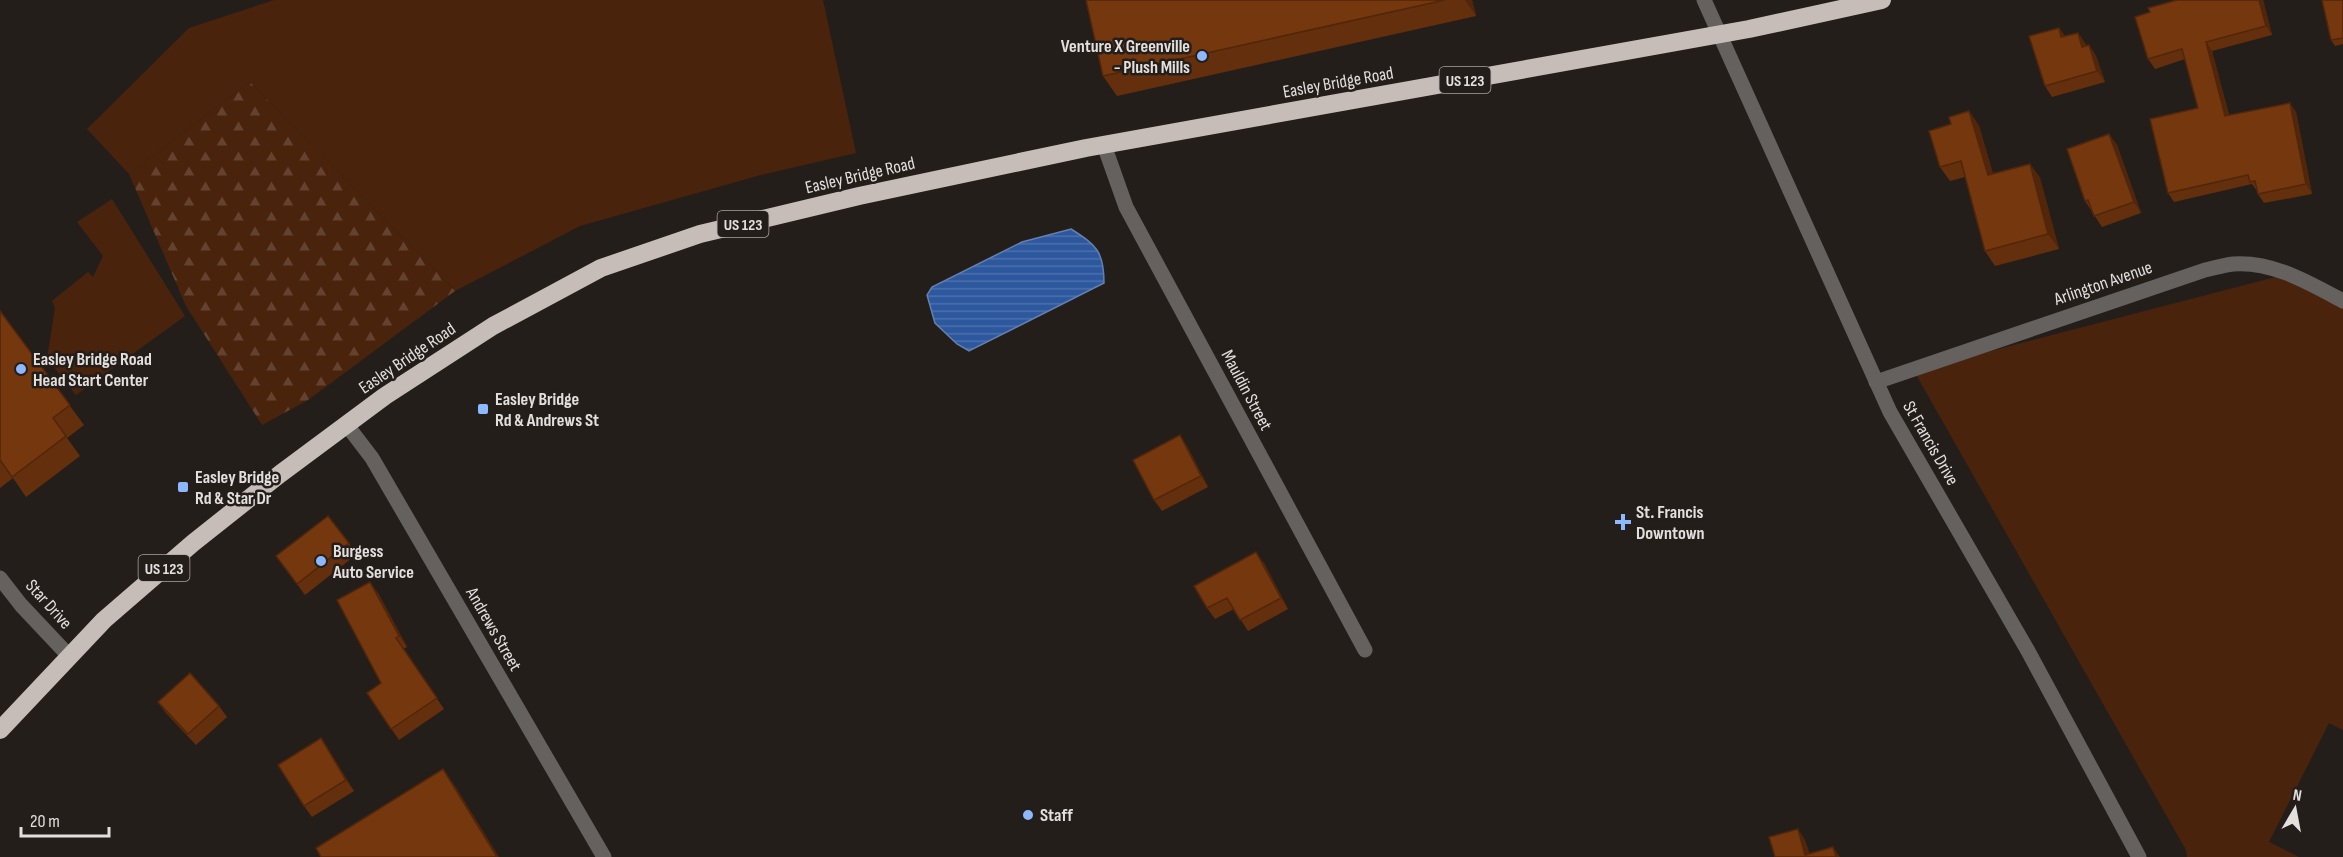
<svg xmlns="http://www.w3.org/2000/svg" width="2343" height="857" viewBox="0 0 2343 857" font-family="'Sofia Sans Condensed',sans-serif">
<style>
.green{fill:#4a230c}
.forest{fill:url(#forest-firs)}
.water{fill:url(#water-rules);stroke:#6480b1;stroke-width:1.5}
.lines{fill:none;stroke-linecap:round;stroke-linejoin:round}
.minor{stroke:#64615f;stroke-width:15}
.highway{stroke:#c6bdb9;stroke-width:18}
.wall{fill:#642f0c}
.shaded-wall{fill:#51260a}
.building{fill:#74370e;stroke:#51260a;stroke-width:1.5}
.poi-dot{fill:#8eb8fd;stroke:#241e1b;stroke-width:2}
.labels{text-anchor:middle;stroke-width:5;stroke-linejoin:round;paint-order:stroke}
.shield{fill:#241e1b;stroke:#aaa5a3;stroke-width:1.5}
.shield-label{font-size:16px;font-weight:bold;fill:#e3dfdd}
.poi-label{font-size:18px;font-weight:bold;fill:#e3dfdd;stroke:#241e1b;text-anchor:start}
.street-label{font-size:18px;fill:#e3dfdd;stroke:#241e1b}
</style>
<defs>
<pattern id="forest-firs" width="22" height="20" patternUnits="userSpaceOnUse" patternTransform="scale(1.5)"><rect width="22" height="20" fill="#4a230c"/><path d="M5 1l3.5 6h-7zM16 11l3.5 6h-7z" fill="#64422f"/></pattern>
<pattern id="water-rules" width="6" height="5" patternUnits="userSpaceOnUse" patternTransform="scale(1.5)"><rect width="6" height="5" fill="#2d589e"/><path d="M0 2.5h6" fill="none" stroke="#4b70ab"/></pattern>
</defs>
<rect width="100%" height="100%" fill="#241e1b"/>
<!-- green -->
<g class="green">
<path d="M274,0H823L856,153L757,176L580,226L455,291L250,82L129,174L87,129L189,28Z"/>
<path d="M112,199L185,316L76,395L47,358L55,308L52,301L88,272L93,277L103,256L77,222Z"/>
<path d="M2291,273L2343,301V730L2329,723L2269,842L2299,857H2187L2186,850L1914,371Z"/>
</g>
<!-- forest -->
<path class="forest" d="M250,82L455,291L308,400L262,425L186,306L129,174Z"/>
<!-- water -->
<path class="water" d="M1071,229C1096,245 1104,251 1104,283L969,351L957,344L935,323L927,295L932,287L1022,242Z"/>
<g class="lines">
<!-- minor -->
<g class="minor">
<path d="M1704,0L1890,412L2028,651L2139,857"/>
<path d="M1104,145L1126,207L1365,650"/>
<path d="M1876,382L2205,270C2214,268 2224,265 2233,264C2273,261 2309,283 2343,301"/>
<path d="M346,424L372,458L604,857"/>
<path d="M0,578L21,605L69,656"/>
</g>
<!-- highway -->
<path class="highway" d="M0,730L104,620L193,543L280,474L385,396L493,326L601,268L700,234L859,196L1086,148L1749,29L1882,0"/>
</g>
<!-- wall -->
<g class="wall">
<path d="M1086,0H1472L1476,16L1117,96L1103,76Z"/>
<path d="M2177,0H2263L2272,35L2212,51L2229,115L2296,112L2312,194L2264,203L2258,194L2257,191L2252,184L2174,202L2168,193L2198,108L2185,59L2155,69L2148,59L2150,12Z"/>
<path d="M2343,0V44L2335,46L2331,40Z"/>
<path d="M2059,28L2065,36L2086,45H2089L2096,56L2105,82L2052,97L2045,86Z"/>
<path d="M1969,111L1979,126L1993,174L2030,164L2040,178L2059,249L1995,266L1985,251L1965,177L1950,181L1940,167Z"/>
<path d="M2117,145L2141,213L2102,227L2085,201Z"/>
<path d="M0,311L84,425L67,438L80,456L26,497L13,478L0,488Z"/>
<path d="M1187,446L1208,487L1162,511L1154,500Z"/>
<path d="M349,543L357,554L305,595L276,556Z"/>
<path d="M1264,563L1288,609L1248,631L1234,609L1215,619L1207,608Z"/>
<path d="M378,593L407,647L403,649L444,709L399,740L367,693L381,683Z"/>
<path d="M158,702L219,706L227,717L196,745L166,713Z"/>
<path d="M321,738L354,791L312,817L304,806Z"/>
</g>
<!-- shaded-wall -->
<g class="shaded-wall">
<path d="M1465,0H1472L1476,16Z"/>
<path d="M2259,0H2263L2272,35L2266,26Z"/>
<path d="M2059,28L2067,39L2061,37Z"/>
<path d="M2078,33L2086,44L2090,58L2082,47Z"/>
<path d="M2206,42L2212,51L2231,125L2225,116Z"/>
<path d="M2089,45L2096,56L2105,82L2097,71Z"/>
<path d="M2290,103L2296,112L2312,194L2306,184Z"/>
<path d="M1969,111L1979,126L1998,190L1988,175Z"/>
<path d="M2109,134L2117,145L2141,213L2134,202Z"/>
<path d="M2030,164L2040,178L2059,249L2048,234Z"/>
<path d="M1180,435L1187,446L1208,487L1201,476Z"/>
<path d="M1256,552L1264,563L1288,609L1281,598Z"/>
<path d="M370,582L378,593L407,647L399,636Z"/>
<path d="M321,738L328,749L354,791L346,780Z"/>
<path d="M443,769L457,789L499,857H497Z"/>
<path d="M1798,829L1805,840L1811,857L1805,855Z"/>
<path d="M1833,847L1840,857H1836Z"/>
</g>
<!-- building -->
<g class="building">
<path d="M1086,0H1445L1103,76Z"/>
<path d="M2177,0H2259L2266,26L2206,42L2225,116L2290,103L2306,184L2258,194L2255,181L2250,182L2248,175L2168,193L2150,119L2198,108L2182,49L2148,59L2135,17L2150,12L2148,8Z"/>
<path d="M2322,0H2343V38L2331,40Z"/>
<path d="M2059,28L2061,37L2078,33L2082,47L2089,45L2097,71L2045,86L2029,36Z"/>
<path d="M1969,111L1988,175L2030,164L2048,234L1985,251L1961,161L1940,167L1929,131L1951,124L1949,117Z"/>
<path d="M2109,134L2134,202L2094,216L2088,200L2085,201L2067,149Z"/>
<path d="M0,311L70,405L53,418L66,436L12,477L0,460Z"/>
<path d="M1180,435L1201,476L1154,500L1133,460Z"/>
<path d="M328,516L349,543L297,584L276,556Z"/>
<path d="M1256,552L1281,598L1240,620L1227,598L1207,608L1194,586Z"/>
<path d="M370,582L399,636L396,638L437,698L391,729L367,693L381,683L337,600Z"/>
<path d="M190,673L219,706L188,734L158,702Z"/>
<path d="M321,738L346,780L304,806L278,765Z"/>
<path d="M443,769L497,857H321L316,848Z"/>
<path d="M1798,829L1805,855L1833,847L1836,857H1775L1769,837Z"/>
</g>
<!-- markers -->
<g class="poi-dot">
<circle cx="1202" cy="56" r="6"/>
<circle cx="21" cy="369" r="6"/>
<rect x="477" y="403" width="12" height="12" rx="3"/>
<rect x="177" y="481" width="12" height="12" rx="3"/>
<path d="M1620 513h6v6h6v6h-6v6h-6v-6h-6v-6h6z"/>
<circle cx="321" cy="561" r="6"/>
<circle cx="1028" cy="815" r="6"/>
</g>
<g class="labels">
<!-- shield labels -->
<g class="shield">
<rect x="1439.5" y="67" width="51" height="26" rx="4.5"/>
<rect x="717.5" y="211" width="51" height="26" rx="4.5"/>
<rect x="138.5" y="555" width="51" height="26" rx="4.5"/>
</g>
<g class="shield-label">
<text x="1465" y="86">US 123</text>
<text x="743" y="230">US 123</text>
<text x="164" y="574">US 123</text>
</g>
<!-- poi labels -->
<g class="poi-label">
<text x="1190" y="52" text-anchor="end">Venture X Greenville<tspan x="1190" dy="21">- Plush Mills</tspan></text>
<text x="33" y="365">Easley Bridge Road<tspan x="33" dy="21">Head Start Center</tspan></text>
<text x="495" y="405">Easley Bridge<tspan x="495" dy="21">Rd &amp; Andrews St</tspan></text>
<text x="195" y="483">Easley Bridge<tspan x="195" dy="21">Rd &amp; Star Dr</tspan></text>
<text x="1636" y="518">St. Francis<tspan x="1636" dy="21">Downtown</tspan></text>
<text x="333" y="557">Burgess<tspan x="333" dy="21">Auto Service</tspan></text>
<text x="1040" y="821">Staff</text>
</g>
<!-- street labels -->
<g class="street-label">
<text transform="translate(1338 82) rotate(-10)" y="6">Easley Bridge Road</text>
<text transform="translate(860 175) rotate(-13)" y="6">Easley Bridge Road</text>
<text transform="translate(2103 283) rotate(-19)" y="6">Arlington Avenue</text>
<text transform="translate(407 358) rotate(-34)" y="6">Easley Bridge Road</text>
<text transform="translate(1247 390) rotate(62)" y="6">Mauldin Street</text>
<text transform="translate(1931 443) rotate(60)" y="6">St Francis Drive</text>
<text transform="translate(49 604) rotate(48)" y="6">Star Drive</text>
<text transform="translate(494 629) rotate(60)" y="6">Andrews Street</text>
</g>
</g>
<!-- north arrow -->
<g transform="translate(2295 809) rotate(10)" stroke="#241e1b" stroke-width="4.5" paint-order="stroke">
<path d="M0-4.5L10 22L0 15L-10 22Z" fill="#e3dfdd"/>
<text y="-9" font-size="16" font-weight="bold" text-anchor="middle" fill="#e3dfdd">N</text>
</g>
<!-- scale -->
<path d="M21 827v9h88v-9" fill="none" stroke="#e3dfdd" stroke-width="3"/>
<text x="30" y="827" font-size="18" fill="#e3dfdd" stroke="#241e1b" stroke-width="4.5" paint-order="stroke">20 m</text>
</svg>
